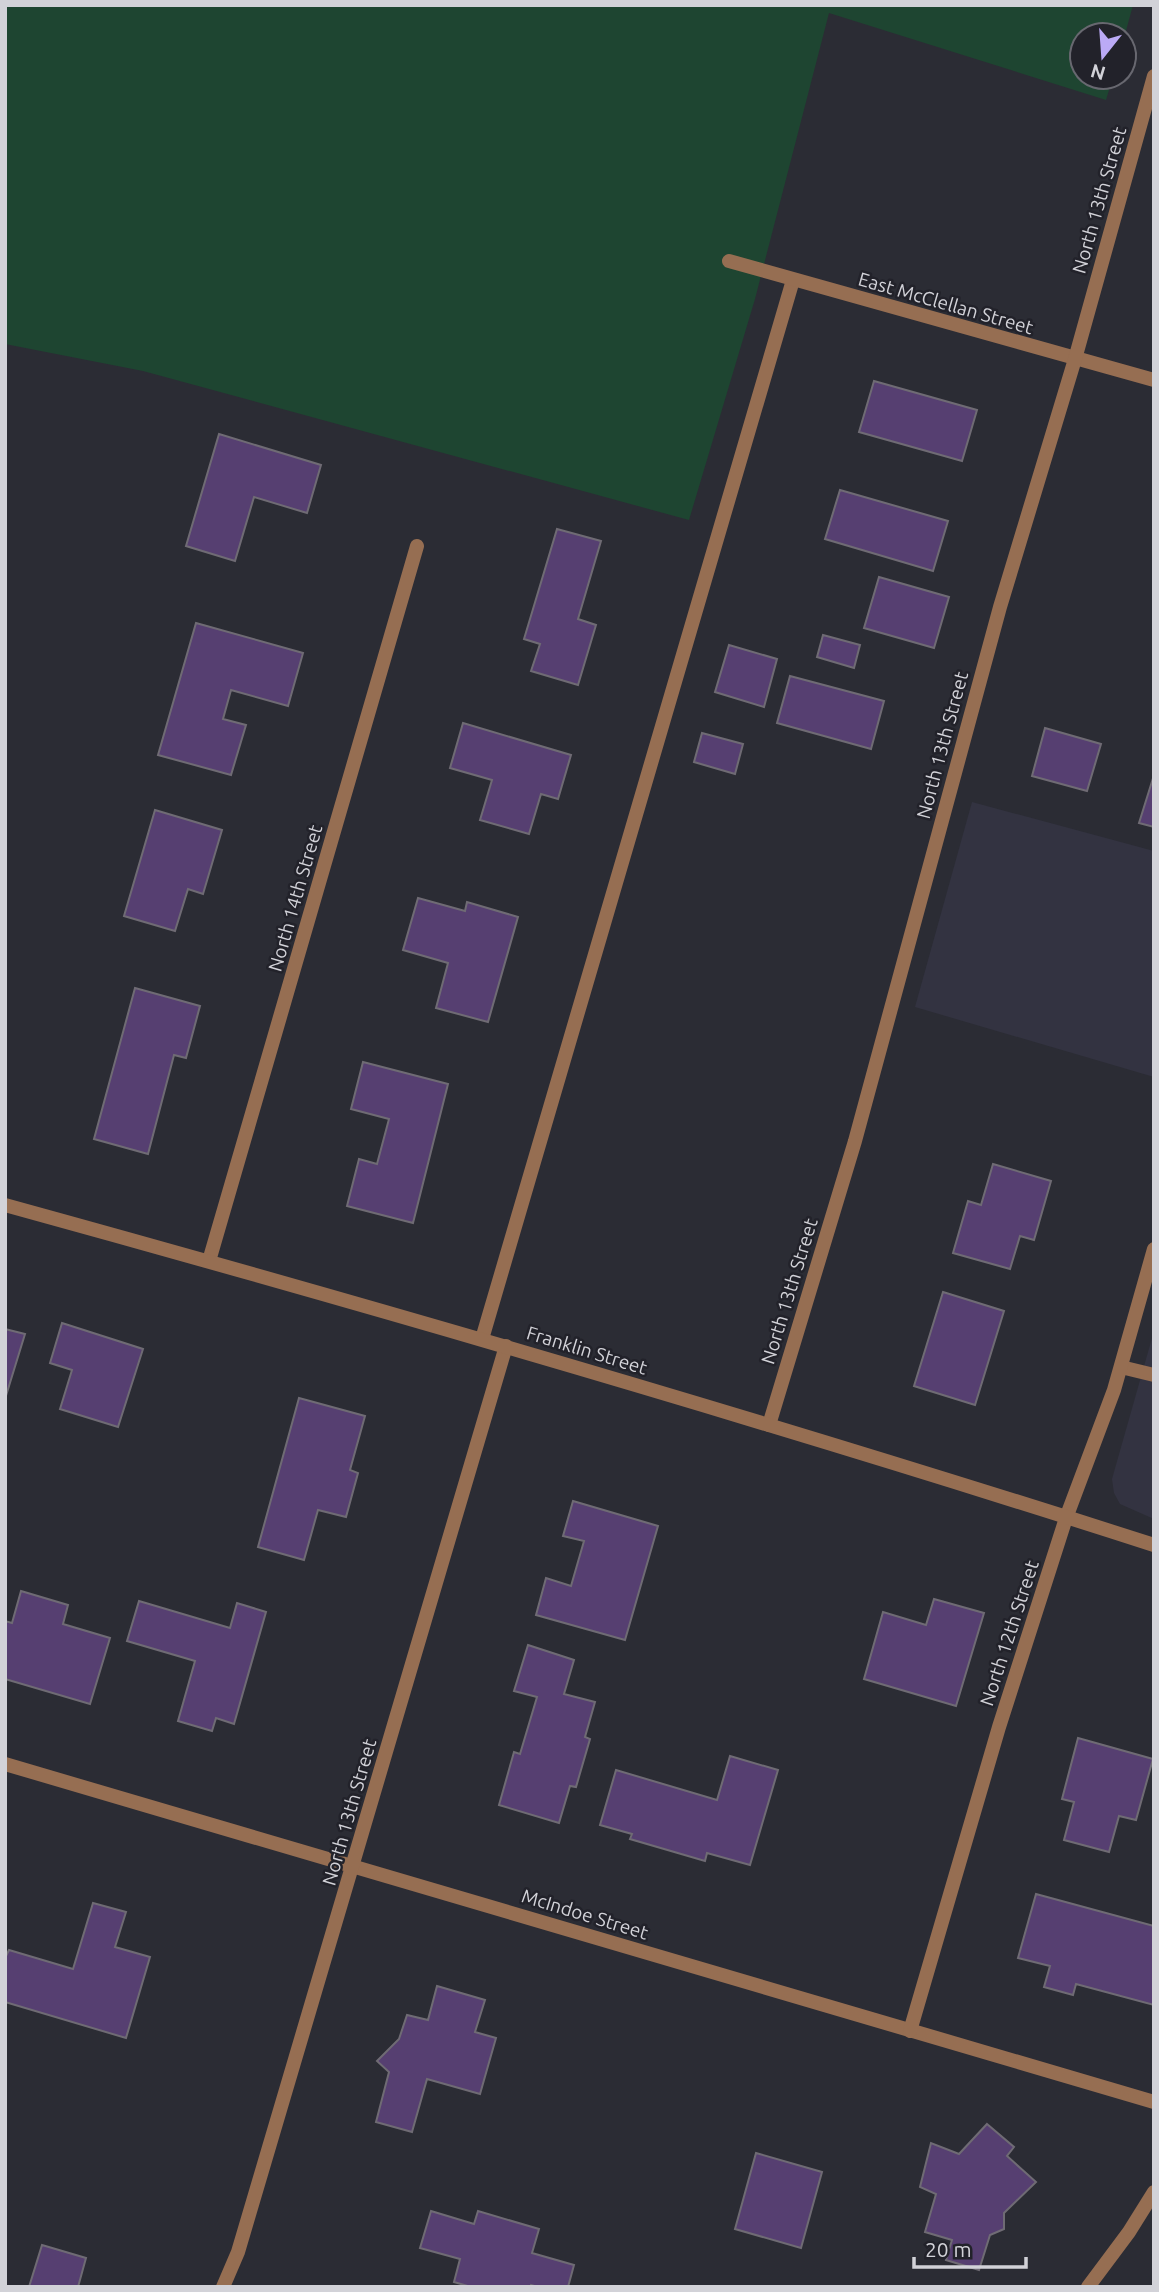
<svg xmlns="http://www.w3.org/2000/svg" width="1159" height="2292" viewBox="0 0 1159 2292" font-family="Ubuntu,sans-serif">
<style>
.built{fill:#333341}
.green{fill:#1e4531}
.building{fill:#563f71;stroke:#6f6b74;stroke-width:2}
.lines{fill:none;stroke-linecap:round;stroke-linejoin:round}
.service{stroke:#966e52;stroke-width:14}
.minor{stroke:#966e52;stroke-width:14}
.tertiary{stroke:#966e52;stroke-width:14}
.labels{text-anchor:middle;stroke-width:5;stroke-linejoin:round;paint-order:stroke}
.street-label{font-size:19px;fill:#d2d2d8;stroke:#22222a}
</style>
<rect width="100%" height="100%" fill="#2b2c34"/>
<!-- built -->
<g class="built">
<path d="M972,802L1154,851V1077L915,1007Z"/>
<path d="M1154,1331V1519L1120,1504L1114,1493L1112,1479Z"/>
</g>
<!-- green -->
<path class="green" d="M5,5H1133L1124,38V35H1082V77H1113L1106,100L829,13L755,299L689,520L143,371L5,344Z"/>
<!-- building -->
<g class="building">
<path d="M874,381L977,410L962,461L859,432Z"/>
<path d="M219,434L321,465L307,513L254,497L235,561L186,546Z"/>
<path d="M840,490L948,521L933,571L825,539Z"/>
<path d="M557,529L601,541L578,619L596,625L578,685L531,671L540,644L524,639Z"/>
<path d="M879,577L949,597L934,648L864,628Z"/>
<path d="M196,623L303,653L288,706L231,690L223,719L246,725L231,775L158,755Z"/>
<path d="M823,635L860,645L854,668L817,657Z"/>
<path d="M729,645L777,659L764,707L715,692Z"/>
<path d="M790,676L884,701L871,749L777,723Z"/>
<path d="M463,723L571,755L558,799L541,794L529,834L480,820L492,780L450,768Z"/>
<path d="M1045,728L1101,744L1087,791L1032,776Z"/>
<path d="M702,733L743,744L735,774L694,762Z"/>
<path d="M1154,775V827L1139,823Z"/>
<path d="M155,810L222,830L203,894L188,889L175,931L124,916Z"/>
<path d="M418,898L465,911L467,902L518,917L488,1022L436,1008L448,963L403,950Z"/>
<path d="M135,988L200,1006L186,1058L174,1055L148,1154L94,1139Z"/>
<path d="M363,1062L448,1084L413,1223L347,1206L359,1159L377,1164L389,1119L351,1109Z"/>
<path d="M993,1164L1051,1181L1034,1240L1020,1236L1010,1269L953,1253L968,1201L981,1205Z"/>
<path d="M943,1292L1004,1311L975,1405L914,1386Z"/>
<path d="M62,1323L143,1349L118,1427L60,1409L72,1370L50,1363Z"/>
<path d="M5,1329L25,1334L5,1399Z"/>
<path d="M299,1398L365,1416L350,1470L358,1473L346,1517L318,1510L304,1560L258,1547Z"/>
<path d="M573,1501L658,1526L625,1640L536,1615L546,1578L571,1586L584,1541L563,1536Z"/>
<path d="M21,1591L68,1605L63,1624L110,1638L90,1704L5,1679V1621L12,1623Z"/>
<path d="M934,1599L984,1613L956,1706L864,1679L883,1612L926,1625Z"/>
<path d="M139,1601L230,1628L237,1603L266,1612L234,1724L216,1718L212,1731L178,1721L195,1661L127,1641Z"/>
<path d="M528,1645L574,1660L564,1694L595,1702L585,1737L590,1739L576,1787L570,1786L559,1823L499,1805L514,1752L520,1754L537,1697L514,1691Z"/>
<path d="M1078,1738L1153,1759L1136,1820L1119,1816L1109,1852L1064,1840L1074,1802L1062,1799Z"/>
<path d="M730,1756L778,1770L750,1865L707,1853L705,1861L630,1839L632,1834L600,1825L616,1770L717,1800Z"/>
<path d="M1036,1894L1154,1926V2005L1076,1984L1073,1995L1044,1987L1050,1966L1018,1958Z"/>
<path d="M93,1903L126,1912L115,1947L150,1957L126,2038L5,2002V1958L9,1950L73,1969Z"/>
<path d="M437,1986L485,2000L475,2032L496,2038L480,2094L427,2079L412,2132L376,2122L389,2072L377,2061L399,2039L407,2015L428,2020Z"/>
<path d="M987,2124L1014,2147L1007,2156L1036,2182L1004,2213V2229L990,2235L979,2270L946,2260L952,2240L925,2232L936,2194L920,2187L931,2143L959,2154Z"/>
<path d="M756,2153L822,2172L801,2248L735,2229Z"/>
<path d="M431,2211L474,2224L478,2211L539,2229L532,2253L574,2265L568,2287H538L531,2285L530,2287H471L454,2282L460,2259L420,2248Z"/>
<path d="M42,2245L86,2258L78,2287H29Z"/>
</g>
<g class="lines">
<!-- service -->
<g class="service">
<path d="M482,1339L793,280"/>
<path d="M1121,1367L1154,1375"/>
</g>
<!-- minor -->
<g class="minor">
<path d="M729,261L1154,380"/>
<path d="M209,1261L417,546"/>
<path d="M769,1425L855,1141L1000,607L1075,359L1154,76"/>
<path d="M5,1764L1154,2102"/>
<path d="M910,2031L999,1727L1066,1518L1114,1390L1154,1249"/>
<path d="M223,2287L238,2252L506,1346"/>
<path d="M1088,2287L1129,2232L1154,2192"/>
</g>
<!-- tertiary -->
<path class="tertiary" d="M5,1205C390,1311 774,1423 1154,1545"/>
</g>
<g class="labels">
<!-- street labels -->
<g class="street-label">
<text transform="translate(1099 200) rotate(-74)" y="7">North 13th Street</text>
<text transform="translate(946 303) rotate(16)" y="7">East McClellan Street</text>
<text transform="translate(942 745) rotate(-75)" y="7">North 13th Street</text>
<text transform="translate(295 898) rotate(-74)" y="7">North 14th Street</text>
<text transform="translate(789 1291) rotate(-73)" y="7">North 13th Street</text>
<text transform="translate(587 1350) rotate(17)" y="7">Franklin Street</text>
<text transform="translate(1009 1633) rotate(-72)" y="7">North 12th Street</text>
<text transform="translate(349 1812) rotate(-74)" y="7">North 13th Street</text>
<text transform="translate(585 1914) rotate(17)" y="7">McIndoe Street</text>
</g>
</g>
<!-- border -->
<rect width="1159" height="2292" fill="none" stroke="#d2d2d8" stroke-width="14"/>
<!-- north arrow -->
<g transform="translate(1103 56) rotate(197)"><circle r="33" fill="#22222a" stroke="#686870" stroke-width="2"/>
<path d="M0-5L12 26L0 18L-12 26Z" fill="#bbaaf6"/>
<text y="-10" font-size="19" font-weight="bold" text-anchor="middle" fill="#d2d2d8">N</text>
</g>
<!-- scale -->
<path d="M914 2257v10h112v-10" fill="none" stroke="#d2d2d8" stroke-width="3.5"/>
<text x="925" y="2257" font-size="21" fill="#d2d2d8" stroke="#22222a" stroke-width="5" paint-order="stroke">20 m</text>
</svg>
